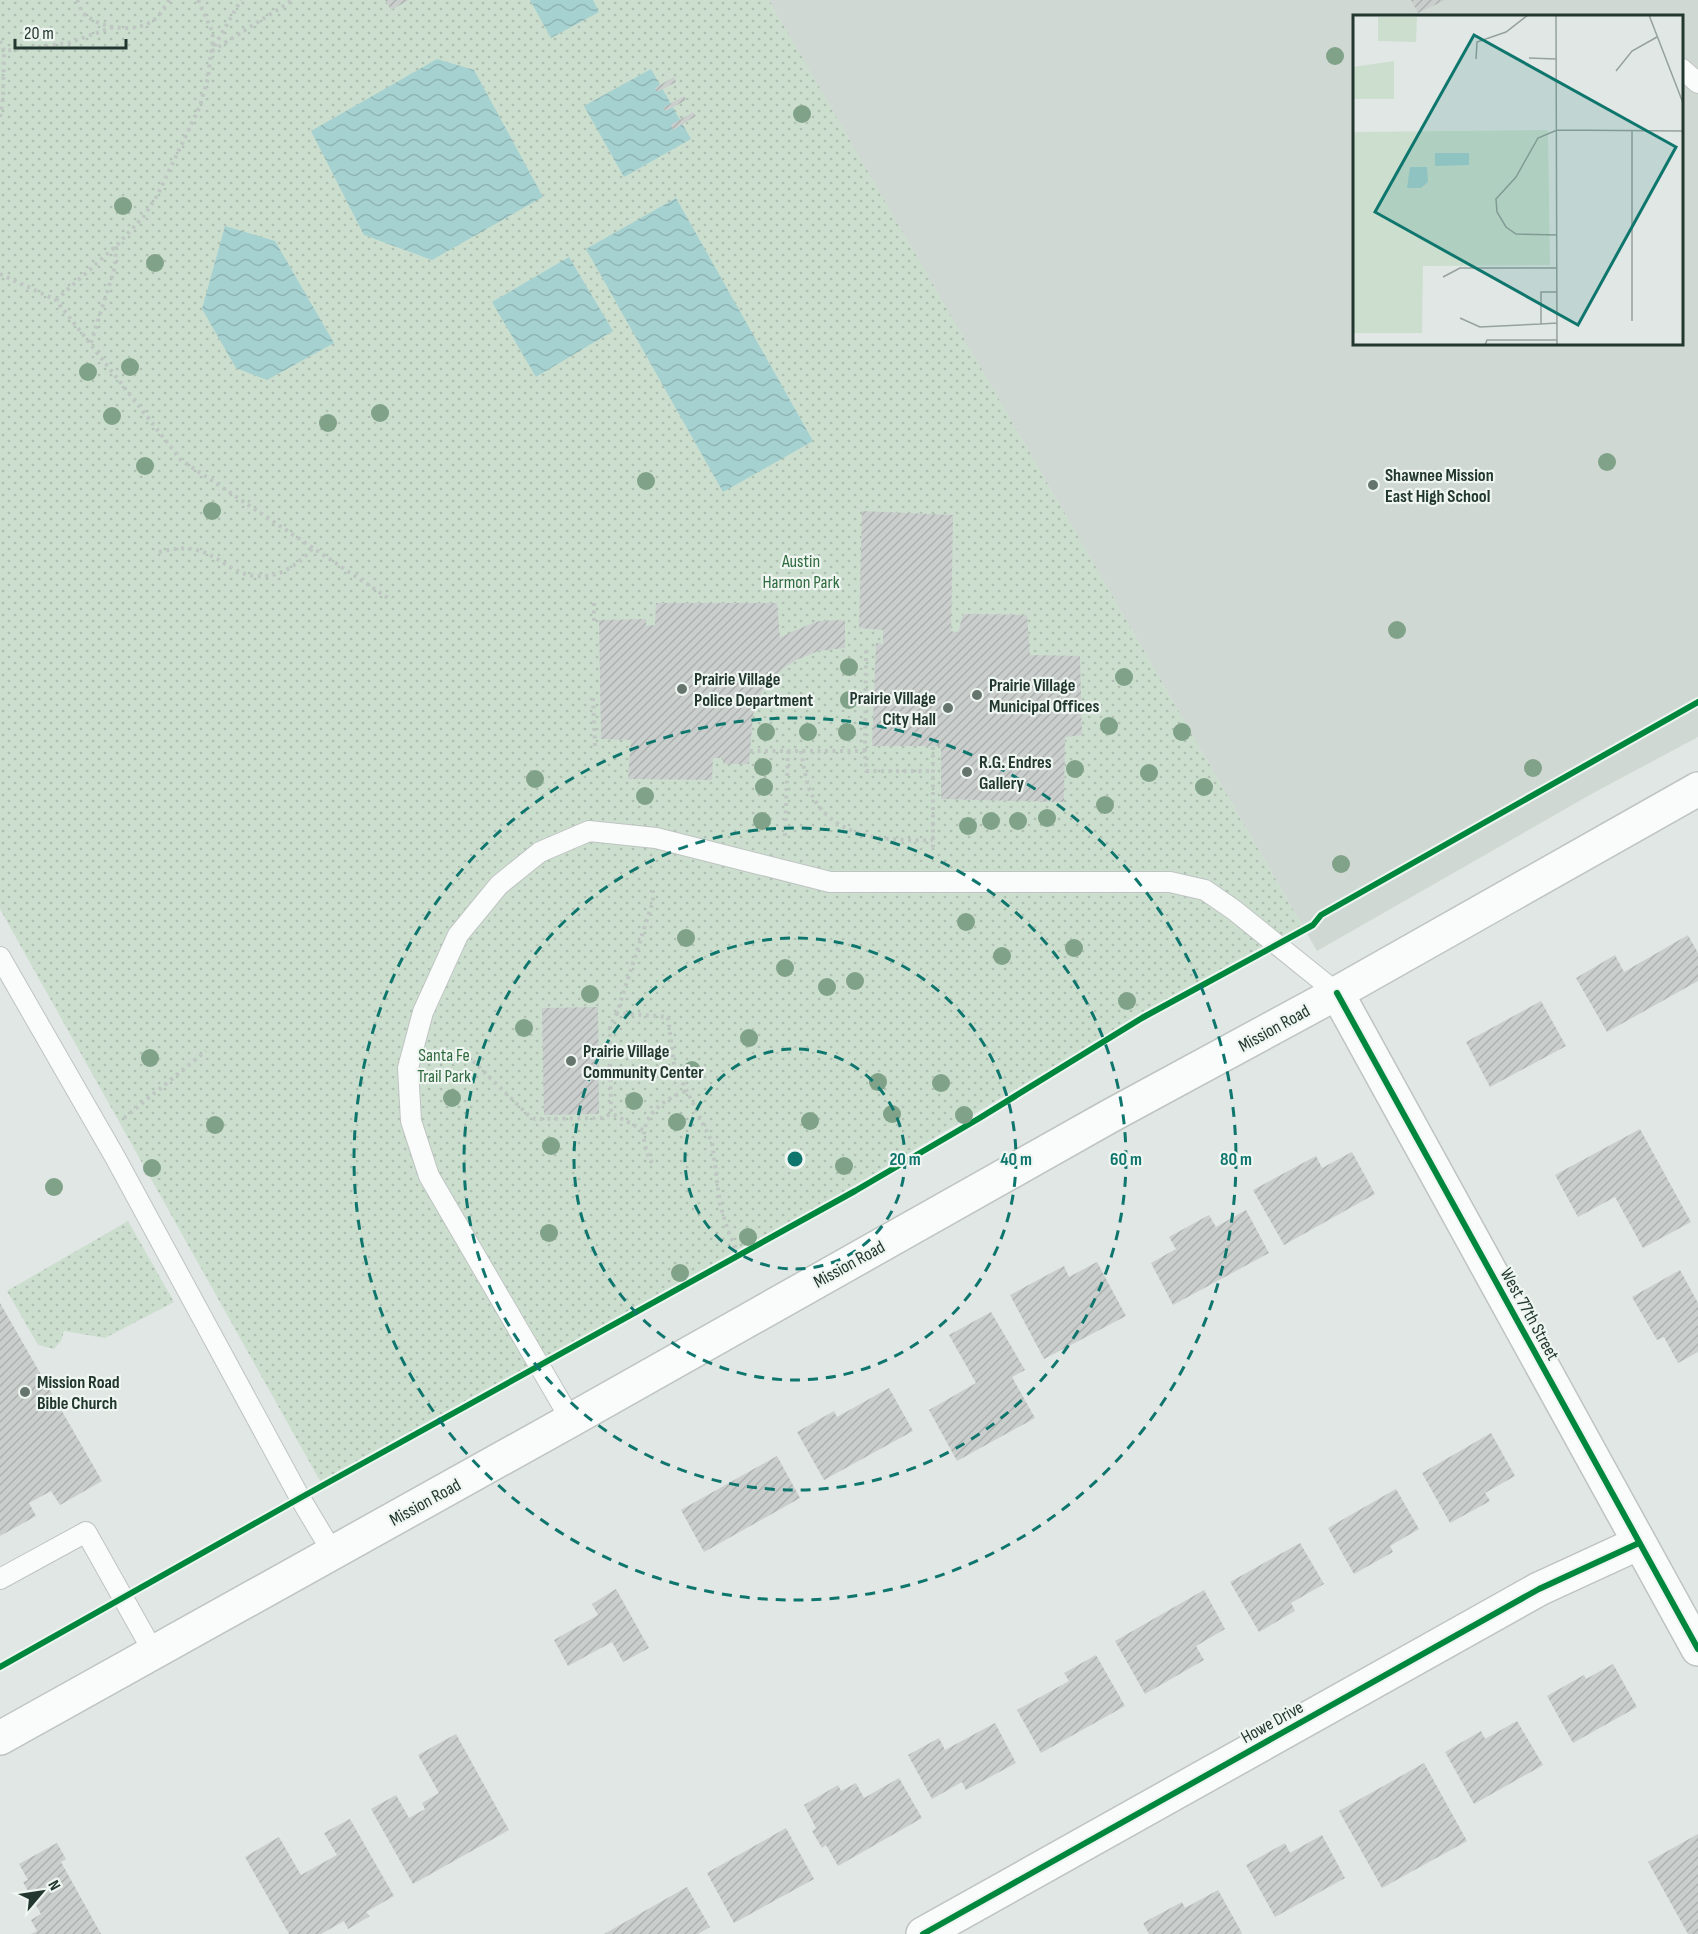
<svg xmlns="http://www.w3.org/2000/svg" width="1698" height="1934" viewBox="0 0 1698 1934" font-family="'Sofia Sans Condensed',sans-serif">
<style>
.built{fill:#d0d8d3;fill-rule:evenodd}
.park{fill:url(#park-dots)}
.water{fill:url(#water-waves)}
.building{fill:url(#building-hatch)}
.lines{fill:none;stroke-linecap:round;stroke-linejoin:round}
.service-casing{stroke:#bec4c1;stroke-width:22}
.minor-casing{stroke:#bec4c1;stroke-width:36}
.secondary-casing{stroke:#bec5c1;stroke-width:36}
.path{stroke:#bfc7c3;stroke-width:4;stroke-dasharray:3 4.5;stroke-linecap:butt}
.service{stroke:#fafbfb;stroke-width:20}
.minor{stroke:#fafbfb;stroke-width:33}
.secondary{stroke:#fafbfb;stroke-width:33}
.cycleway-casing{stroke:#eff6f2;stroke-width:10}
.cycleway{stroke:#00873e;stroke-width:6}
.tree{fill:#80a289}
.ring{fill:none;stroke:#0f766e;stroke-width:3;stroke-dasharray:10 8}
.poi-dot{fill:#65756e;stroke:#eff6f2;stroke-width:2}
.labels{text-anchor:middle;stroke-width:4.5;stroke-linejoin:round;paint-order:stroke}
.poi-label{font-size:18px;font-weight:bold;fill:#22372f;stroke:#eff6f2;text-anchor:start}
.park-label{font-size:18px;fill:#306a3f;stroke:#eff6f2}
.street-label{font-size:18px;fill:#22372f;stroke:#eff6f2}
.inset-road{fill:none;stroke:#95a19c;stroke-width:1.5}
.view{fill:#0f766e;fill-opacity:0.15;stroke:#0f766e;stroke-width:3}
.inset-edge{fill:none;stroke:#22372f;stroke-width:3}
.centre{fill:#0f766e;stroke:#eff6f2;stroke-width:3}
.ring-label{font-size:18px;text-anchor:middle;font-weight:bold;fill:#0f766e;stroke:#eff6f2;stroke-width:4.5;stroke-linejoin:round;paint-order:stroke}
</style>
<defs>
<pattern id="park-dots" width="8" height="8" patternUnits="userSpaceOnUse" patternTransform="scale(1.5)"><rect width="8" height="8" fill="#ccdfcf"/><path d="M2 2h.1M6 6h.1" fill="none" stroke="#afc0b2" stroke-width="1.8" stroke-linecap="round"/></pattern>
<pattern id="water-waves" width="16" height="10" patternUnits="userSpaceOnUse" patternTransform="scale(1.5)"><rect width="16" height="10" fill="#a6d1d1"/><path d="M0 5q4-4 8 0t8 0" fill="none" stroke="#8fb4b4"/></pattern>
<pattern id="building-hatch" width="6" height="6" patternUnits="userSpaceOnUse" patternTransform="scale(1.5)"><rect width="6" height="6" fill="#cacfcd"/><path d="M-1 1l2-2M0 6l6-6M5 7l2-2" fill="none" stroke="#adb2b0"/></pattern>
</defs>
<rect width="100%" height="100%" fill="#e1e7e4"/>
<!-- built -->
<path class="built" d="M768,0H1698V737L1595,792L1317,951ZM1354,16H1682V344H1354Z"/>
<!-- park -->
<g class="park">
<path d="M0,0H769L1302,925L1246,959L1066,1059L656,1304L324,1488L0,909Z"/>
<path d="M128,1221L174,1302L105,1338L64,1331L61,1341L54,1349L38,1345L7,1291Z"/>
</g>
<!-- water -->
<g class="water">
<path d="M530,0H593L599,12L551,38Z"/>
<path d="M437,59L474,70L543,197L432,260L364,235L311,131Z"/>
<path d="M651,69L691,139L624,177L584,106Z"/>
<path d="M676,198L813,441L723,492L586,249Z"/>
<path d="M225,226L275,241L334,343L267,380L236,368L202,309Z"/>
<path d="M569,257L613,331L536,377L492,302Z"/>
</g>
<!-- building -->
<g class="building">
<path d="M385,0H409L391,10Z"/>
<path d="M1411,0H1445L1418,13Z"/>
<path d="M674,77L676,82L657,92L655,88Z"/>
<path d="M684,96L686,100L666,111L663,108Z"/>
<path d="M693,112L696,116L673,130L671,125Z"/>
<path d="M862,511L953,515L951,631L958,633L963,614L1027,615L1030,655L1080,656L1082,735L1065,737L1064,802L941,799V746H872L876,643L883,644V630L859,628Z"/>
<path d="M656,603H777L780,638L793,631L819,621L845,620V648L818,651L796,660L785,667L767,684L761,693L753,715L749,764H723V758H713L712,780L628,779L631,740L601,739L599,620L646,619V626L655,625Z"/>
<path d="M1688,935L1698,953V981L1607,1032L1576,978L1615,955L1624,972Z"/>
<path d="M1541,1001L1566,1046L1490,1087L1466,1042Z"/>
<path d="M598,1007L599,1114L544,1115L542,1008Z"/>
<path d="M1640,1129L1691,1222L1643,1248L1615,1197L1578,1217L1555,1175Z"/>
<path d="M1352,1152L1375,1194L1284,1245L1253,1190L1316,1156L1322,1168Z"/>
<path d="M1246,1210L1269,1253L1173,1305L1151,1263L1176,1249L1169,1237L1209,1215L1216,1227Z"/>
<path d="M1097,1262L1126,1316L1044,1359L1010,1295L1064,1266L1069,1277Z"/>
<path d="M1680,1270L1698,1303V1352L1678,1363L1664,1337L1657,1340L1632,1297Z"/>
<path d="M0,1303L102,1481L60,1505L51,1491L29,1503L36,1516L0,1536Z"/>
<path d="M991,1312L1025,1370L1012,1377L1035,1418L957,1461L929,1410L976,1383L949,1335Z"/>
<path d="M889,1388L913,1431L824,1480L797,1432L834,1411L837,1417Z"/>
<path d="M1491,1433L1515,1476L1485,1493L1490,1501L1450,1523L1422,1473Z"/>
<path d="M777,1456L800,1498L704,1552L681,1510Z"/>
<path d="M1396,1489L1419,1529L1390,1546L1393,1552L1354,1574L1328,1528Z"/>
<path d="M1300,1543L1324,1584L1291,1603L1295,1611L1259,1632L1230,1582Z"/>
<path d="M616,1589L649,1648L623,1662L612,1642L568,1666L554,1640L598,1615L592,1604Z"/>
<path d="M1204,1590L1225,1629L1196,1646L1204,1660L1145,1694L1115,1641Z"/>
<path d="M1096,1655L1125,1706L1041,1753L1017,1710L1069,1681L1064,1673Z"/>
<path d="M1613,1664L1637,1707L1573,1743L1547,1696L1584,1675L1586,1679Z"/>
<path d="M1517,1721L1543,1765L1474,1804L1445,1752L1481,1731L1485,1739Z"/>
<path d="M995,1723L1016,1763L966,1790L962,1782L932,1799L908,1755L939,1738L945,1750Z"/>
<path d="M456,1734L509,1830L413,1884L371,1809L396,1795L409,1818L425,1809L422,1803L439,1793L418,1755Z"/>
<path d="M1424,1763L1467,1841L1382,1888L1339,1811Z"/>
<path d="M899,1778L922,1818L838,1866L826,1845L822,1848L812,1831L816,1828L804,1805L838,1785L841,1791L856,1783L864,1798Z"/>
<path d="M350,1819L394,1896L366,1912L370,1916L348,1929L344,1921L321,1934H289L245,1857L279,1837L301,1875L337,1855L324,1833Z"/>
<path d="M786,1828L814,1879L734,1923L707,1873Z"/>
<path d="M1698,1834V1934H1688L1648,1862Z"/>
<path d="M1322,1835L1345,1878L1275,1917L1246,1865L1285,1843L1290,1853Z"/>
<path d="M57,1843L66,1859L61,1862L101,1934H31L37,1931L31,1920L41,1914L23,1882L28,1880L19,1864Z"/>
<path d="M687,1887L710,1927L698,1934H604Z"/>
<path d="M1218,1890L1242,1933L1241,1934H1149L1143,1923L1182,1902L1185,1908Z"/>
</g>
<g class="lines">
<!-- service casing -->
<g class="service-casing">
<g id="service">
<path d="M1682,69L1698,83"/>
<path d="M0,957L115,1157L300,1498L333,1553"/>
<path d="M571,1420L429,1176L411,1121L408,1068L423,1012L458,935L499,885L540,852L589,831L656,838L830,882H1170L1205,890L1234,910L1337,993"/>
<path d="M0,1579L86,1532L154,1653"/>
</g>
</g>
<!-- minor casing -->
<g class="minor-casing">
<g id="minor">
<path d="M1337,993L1698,1649"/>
<path d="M923,1934L1539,1589L1639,1543"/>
</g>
</g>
<!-- secondary casing -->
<g class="secondary-casing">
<path id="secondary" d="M0,1738L571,1420L1110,1116L1337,993L1698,789"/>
</g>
<!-- path -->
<g class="path">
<path d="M77,0C79,4 80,9 83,13C100,29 136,34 155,19C161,14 165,6 169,0"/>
<path d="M198,0L213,33L212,48"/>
<path d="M0,41L4,51L68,43L113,27"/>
<path d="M212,51L293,0"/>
<path d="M0,117L3,98L4,51"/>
<path d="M0,274L56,300L181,460L391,600"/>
<path d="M56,300L116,246L144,216L158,194L200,106L208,78L211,52L241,0"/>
<path d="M91,343L115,267L116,246"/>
<path d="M159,552C171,549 184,547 196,550C209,553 219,560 230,567C262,586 290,574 313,548"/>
<path d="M594,621V602"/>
<path d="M593,698L595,746"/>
<path d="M933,747V852"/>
<path d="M750,751H865L866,771H933"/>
<path d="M801,751C803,763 805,776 809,788C829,840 887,841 933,840"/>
<path d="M865,751L866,646"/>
<path d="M785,836L788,751"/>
<path d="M653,890V901L617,1013L668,1017L674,1065L712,1142L720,1204L728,1231L739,1255"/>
<path d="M617,1013L610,1026L611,1113L645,1131"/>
<path d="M473,1061L527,1114L535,1119L604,1118L611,1113"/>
<path d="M124,1118L206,1051"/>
<path d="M652,1163C632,1127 652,1104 686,1091"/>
</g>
<!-- service -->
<use href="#service" class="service"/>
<!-- minor -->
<use href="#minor" class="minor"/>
<!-- secondary -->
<use href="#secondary" class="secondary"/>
<!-- cycleway casing -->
<g class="cycleway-casing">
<g id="cycleway">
<path d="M1337,993L1698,1649"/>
<path d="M0,1667L300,1498L855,1191L978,1119L1142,1018L1313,925L1321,915L1698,702"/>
<path d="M923,1934L1539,1589L1639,1543"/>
</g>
</g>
<!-- cycleway -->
<use href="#cycleway" class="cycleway"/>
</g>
<!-- trees -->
<g class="tree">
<circle cx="1335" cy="56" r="9"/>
<circle cx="802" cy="114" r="9"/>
<circle cx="123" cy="206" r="9"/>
<circle cx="155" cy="263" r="9"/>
<circle cx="130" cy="367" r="9"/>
<circle cx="88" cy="372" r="9"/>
<circle cx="380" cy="413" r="9"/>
<circle cx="112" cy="416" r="9"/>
<circle cx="328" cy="423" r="9"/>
<circle cx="1607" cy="462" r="9"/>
<circle cx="145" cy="466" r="9"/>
<circle cx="646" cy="481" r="9"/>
<circle cx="212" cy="511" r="9"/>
<circle cx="1397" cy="630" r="9"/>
<circle cx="849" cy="667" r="9"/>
<circle cx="1124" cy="677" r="9"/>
<circle cx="849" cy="700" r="9"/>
<circle cx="1109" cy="726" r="9"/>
<circle cx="766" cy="732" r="9"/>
<circle cx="808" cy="732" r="9"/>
<circle cx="847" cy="732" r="9"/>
<circle cx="1182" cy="732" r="9"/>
<circle cx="763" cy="767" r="9"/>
<circle cx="1533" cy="768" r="9"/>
<circle cx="1075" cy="769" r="9"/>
<circle cx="1149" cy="773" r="9"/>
<circle cx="535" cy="779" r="9"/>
<circle cx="764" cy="787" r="9"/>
<circle cx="1204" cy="787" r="9"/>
<circle cx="645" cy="796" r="9"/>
<circle cx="1105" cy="805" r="9"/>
<circle cx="1047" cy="818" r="9"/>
<circle cx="762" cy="821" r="9"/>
<circle cx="991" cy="821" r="9"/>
<circle cx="1018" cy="821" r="9"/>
<circle cx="968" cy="826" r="9"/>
<circle cx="1341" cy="864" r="9"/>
<circle cx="966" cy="922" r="9"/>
<circle cx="686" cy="938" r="9"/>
<circle cx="1074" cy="948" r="9"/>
<circle cx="1002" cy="956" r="9"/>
<circle cx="785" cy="968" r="9"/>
<circle cx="855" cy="981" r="9"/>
<circle cx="827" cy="987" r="9"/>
<circle cx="590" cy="994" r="9"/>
<circle cx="1127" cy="1001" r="9"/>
<circle cx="524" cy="1028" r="9"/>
<circle cx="749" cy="1038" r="9"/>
<circle cx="150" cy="1058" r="9"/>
<circle cx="692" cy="1070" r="9"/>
<circle cx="878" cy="1082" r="9"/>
<circle cx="941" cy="1083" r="9"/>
<circle cx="452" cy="1098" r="9"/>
<circle cx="634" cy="1101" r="9"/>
<circle cx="892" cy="1114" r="9"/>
<circle cx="964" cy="1115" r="9"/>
<circle cx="810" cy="1121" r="9"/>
<circle cx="677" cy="1122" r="9"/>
<circle cx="215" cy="1125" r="9"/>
<circle cx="551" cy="1146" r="9"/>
<circle cx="844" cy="1166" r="9"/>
<circle cx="152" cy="1168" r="9"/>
<circle cx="54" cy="1187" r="9"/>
<circle cx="549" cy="1233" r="9"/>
<circle cx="748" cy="1237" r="9"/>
<circle cx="680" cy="1273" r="9"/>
</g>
<!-- distance rings -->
<g class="ring">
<circle cx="795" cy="1159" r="110"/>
<circle cx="795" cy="1159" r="221"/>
<circle cx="795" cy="1159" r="331"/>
<circle cx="795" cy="1159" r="441"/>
</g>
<!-- markers -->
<g class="poi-dot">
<circle cx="1373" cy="485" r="6"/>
<circle cx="682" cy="689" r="6"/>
<circle cx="977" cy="695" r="6"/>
<circle cx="948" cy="708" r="6"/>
<circle cx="967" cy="772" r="6"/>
<circle cx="571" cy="1061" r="6"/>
<circle cx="25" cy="1392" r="6"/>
</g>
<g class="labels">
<!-- poi labels -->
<g class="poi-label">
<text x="1385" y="481">Shawnee Mission<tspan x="1385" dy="21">East High School</tspan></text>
<text x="694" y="685">Prairie Village<tspan x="694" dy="21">Police Department</tspan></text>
<text x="989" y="691">Prairie Village<tspan x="989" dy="21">Municipal Offices</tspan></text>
<text x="936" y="704" text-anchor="end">Prairie Village<tspan x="936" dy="21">City Hall</tspan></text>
<text x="979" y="768">R.G. Endres<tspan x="979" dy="21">Gallery</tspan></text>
<text x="583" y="1057">Prairie Village<tspan x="583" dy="21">Community Center</tspan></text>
<text x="37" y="1388">Mission Road<tspan x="37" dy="21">Bible Church</tspan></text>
</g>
<!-- park labels -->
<g class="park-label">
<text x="801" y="567">Austin<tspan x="801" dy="21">Harmon Park</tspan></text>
<text x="444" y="1061">Santa Fe<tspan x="444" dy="21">Trail Park</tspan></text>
</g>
<!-- street labels -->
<g class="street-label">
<text transform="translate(1274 1028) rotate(-29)" y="6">Mission Road</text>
<text transform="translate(849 1264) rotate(-29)" y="6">Mission Road</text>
<text transform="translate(1530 1314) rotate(61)" y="6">West 77th Street</text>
<text transform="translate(425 1502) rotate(-29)" y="6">Mission Road</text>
<text transform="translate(1272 1722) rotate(-29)" y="6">Howe Drive</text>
</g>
</g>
<!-- overview -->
<g transform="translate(1353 15)">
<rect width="330" height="330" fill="#e1e7e4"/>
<path d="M41,46V84H0V52Z" fill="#ccdfcf"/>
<path d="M25,2H64L63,27L25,26ZM195,115L197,250L70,251L69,318H0V117Z" fill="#ccdfcf"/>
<path d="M82,138H116V150L82,151ZM57,152H74L75,167L68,173H54Z" fill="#a6d1d1"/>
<path class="inset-road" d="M203,0L204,330M296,0L330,88M176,43L203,44M123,44L124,27L153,17L175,0M263,56L279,36L304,22M204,220L163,219L153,212L144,197L143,184L163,162L185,123L204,115L330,116M90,262L107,253H204M204,277H188V309L204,308M107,303L127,312L188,309M279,306V115M132,330L134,325H204"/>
<path class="view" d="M121,20L323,132L225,310L22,197Z"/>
<rect width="330" height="330" class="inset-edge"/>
</g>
<circle cx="795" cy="1159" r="9" class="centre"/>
<g class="ring-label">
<text x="905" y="1165">20 m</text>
<text x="1016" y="1165">40 m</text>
<text x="1126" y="1165">60 m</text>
<text x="1236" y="1165">80 m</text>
</g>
<!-- north arrow -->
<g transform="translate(42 1892) rotate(61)" stroke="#eff6f2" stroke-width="4.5" paint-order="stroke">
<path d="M0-4.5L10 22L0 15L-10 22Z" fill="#22372f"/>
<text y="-9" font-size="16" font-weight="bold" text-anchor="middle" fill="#22372f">N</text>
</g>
<!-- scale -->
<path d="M15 39v9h111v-9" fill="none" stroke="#22372f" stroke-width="3"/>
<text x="24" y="39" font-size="18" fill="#22372f" stroke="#eff6f2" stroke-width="4.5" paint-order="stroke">20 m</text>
</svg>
